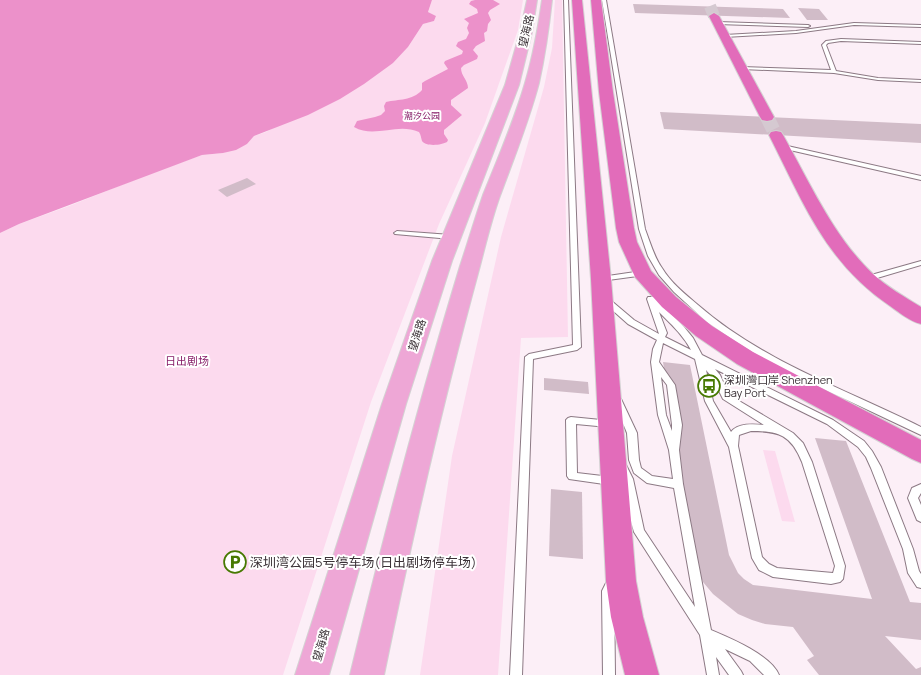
<svg xmlns="http://www.w3.org/2000/svg" width="921" height="675" viewBox="0 0 921 675" font-family="Manrope,'Noto Sans SC',sans-serif">
<style>
.green{fill:#fcdaee}
.water{fill:#ec91ca}
.building{fill:#d1bcc8}
.lines{fill:none;stroke-linecap:round;stroke-linejoin:round}
.highway-tunnel-far1{stroke:#d5c9d1;stroke-width:12;stroke-dasharray:12 5.5;stroke-linecap:butt}
.highway-tunnel{stroke:#d5c9d1;stroke-width:14;stroke-dasharray:14 8;stroke-linecap:butt}
.lane-casing{stroke:#8c7984;stroke-width:2}
.primary-casing{stroke:#d4d2d3;stroke-width:2}
.highway-casing{stroke:#d4d2d3;stroke-width:2}
.lane{fill:#fff;fill-rule:evenodd}
.primary{fill:#eea7d6;fill-rule:evenodd}
.highway{fill:#e26cba;fill-rule:evenodd}
.labels{text-anchor:middle;stroke-width:4;stroke-linejoin:round;paint-order:stroke}
.far-park-label{font-size:9px;fill:#861d68;stroke:#fff}
.street-label{font-size:11px;fill:#3b3237;stroke:#fff}
.park-label{font-size:11px;fill:#861d68;stroke:#fff}
.poi-label{font-size:11px;fill:#3b3237;stroke:#fff;text-anchor:start}
.near-poi-label{font-size:13px;fill:#3b3237;stroke:#fff;text-anchor:start}
</style>
<rect width="100%" height="100%" fill="#fceff7"/>
<!-- green -->
<g class="green">
<path d="M432,0H523L518,30L485,123L439,224L371,402L283,675H0V233L19,224L69,206L149,174L202,155L223,153L247,144L254,136L266,132L393,63L408,47L423,24L434,21L436,16L428,12Z"/>
<path d="M555,0H562L568,337L521,338L498,675H420L452,456L501,237L544,87L552,48Z"/>
<path d="M763,450L775,451L795,522L782,521Z"/>
</g>
<!-- water -->
<g class="water">
<path d="M0,0H432L428,12L436,16L434,21L423,24L408,47L393,63L364,84L340,99L308,115L254,136L247,144L236,150L223,153L202,155L19,224L0,233Z"/>
<path d="M475,0H493L500,4L490,10L488,13L491,20L488,24L487,31L484,33L485,41L476,46L473,50L478,56L477,59L464,65L461,68C461,76 468,80 468,88L451,100V105L462,115L444,130V134L448,140L447,142C442,145 426,147 422,141C421,138 421,135 419,132C397,122 375,139 354,127L357,121L375,117L381,115L385,111L384,106L386,102C399,99 412,101 422,90V83L425,81L448,69L444,63L445,61L462,54L463,51L456,46L458,42L466,39L469,33L467,28L469,23L464,19L478,13L477,9L469,4L471,1Z"/>
</g>
<!-- building -->
<g class="building">
<path d="M633,4L783,9L790,18L635,13Z"/>
<path d="M798,8L819,9L828,20H807Z"/>
<path d="M660,112L921,124V143L664,129Z"/>
<path d="M247,178L256,184L227,197L218,190Z"/>
<path d="M663,362L690,365L729,555L738,573L744,579L753,585L872,599L815,438L846,441L910,602L921,603V640L885,636L916,669L921,667V675H819L807,660L814,656L793,627L765,624L752,620L738,614L713,594L703,582L698,570L694,557Z"/>
<path d="M544,378L588,382L589,394L544,390Z"/>
<path d="M551,489L582,492L583,559L549,556Z"/>
</g>
<g class="lines">
<!-- highway-tunnel-far1 -->
<path class="highway-tunnel-far1" d="M710,6L714,16"/>
<!-- highway-tunnel -->
<path class="highway-tunnel" d="M767,117L776,135"/>
<!-- lane casing -->
<g class="lane-casing">
<g id="lane">
<path d="M564,0H568L581,347L577,350L533,359L522,675H510L525,357L529,354L573,345Z"/>
<path d="M602,0H606L645,229C650,242 654,257 662,268C671,283 685,294 698,305C762,361 845,389 921,427V435L794,375L764,359L735,341L707,322L674,292L659,275L648,256L639,229Z"/>
<path d="M718,22L808,25L810,26L808,27L717,24Z"/>
<path d="M854,23L921,25V27L854,25L796,33L725,37L723,36L725,35L796,31Z"/>
<path d="M841,39L921,42V44L841,41L828,43L826,45L836,71L878,78L921,80V82L878,80L834,73L742,69L740,68L742,67L831,70L822,45L826,41Z"/>
<path d="M783,145L921,176V180L781,148L780,147Z"/>
<path d="M397,231L451,235L454,237L451,239L395,234L394,233Z"/>
<path d="M921,261V265L867,281L863,279L864,277Z"/>
<path d="M642,271L646,273L645,275L601,281L597,279L601,277Z"/>
<path d="M648,297H654L684,327L693,338L702,355L833,420L864,441L872,451L881,467L913,549L919,571L921,574V588L917,587L908,573L903,549L871,468L866,457L858,447L827,424L715,369L720,375L729,395L793,433L803,443L812,462L845,566L843,579L840,582L831,584L773,577L759,570L752,558L729,447L705,401L695,359L663,343L659,362L675,385L682,425L679,450L683,484L711,630C730,638 771,655 779,675H764L750,661L725,649L741,671L743,675H729L716,657L719,675H707L700,635L634,532C627,509 627,486 616,464L618,461L621,460L624,461L633,479L644,530L695,607L674,488L647,483L634,473L629,460L627,433L614,401L615,399H621L637,433L639,460L641,468L652,476L673,479L669,450L658,415L651,362L653,349L657,340L628,324L601,300L605,298H608L634,320L659,334L647,299ZM659,312C671,324 683,335 691,350L665,337L667,333ZM706,370L712,377L723,399L764,425C753,424 738,423 731,432L713,401ZM661,377L667,385L672,425V431L666,415ZM751,431C779,431 791,435 802,462L835,566L833,573L777,568L769,564L762,557L738,446L739,435Z"/>
<path d="M571,417L611,421L613,423L611,425L608,427L576,424L577,473L611,477L614,478L616,481L614,484L611,485L569,479L567,476L566,420L568,418Z"/>
<path d="M921,484V493L918,498L921,505V522L917,520L908,498L912,488Z"/>
<path d="M610,582L614,583L616,587L614,591L615,675H603L602,591L606,583Z"/>
</g>
</g>
<!-- primary casing -->
<g class="primary-casing">
<g id="primary">
<path d="M527,0H537L532,32L519,85L452,261L406,404L329,675H295L382,404L432,261L505,85L520,32Z"/>
<path d="M542,0H552C549,28 545,56 539,83C529,121 514,158 500,196C492,218 486,243 480,266C443,401 412,538 384,675H350C383,538 419,401 460,266C468,242 475,218 483,195C498,158 514,121 525,83C533,56 538,28 542,0Z"/>
</g>
</g>
<!-- highway casing -->
<g class="highway-casing">
<g id="highway">
<path d="M572,0H582L611,279L636,581L643,617L659,675H625L611,617L606,581L591,279Z"/>
<path d="M591,0H601L613,92L634,228L637,242L651,271L676,297L712,326L753,352L921,440V463L912,459L737,364L696,336L662,307L635,277L619,242L616,228L599,92Z"/>
<path d="M714,13L719,16L774,117L772,120L767,121L762,120L760,117L709,16Z"/>
<path d="M776,131L781,132L783,135C810,183 833,236 873,274C887,287 905,297 921,307V324C909,321 900,313 890,306C825,262 803,202 769,135L771,132Z"/>
</g>
</g>
<!-- lane -->
<use href="#lane" class="lane"/>
<!-- primary -->
<use href="#primary" class="primary"/>
<!-- highway -->
<use href="#highway" class="highway"/>
</g>
<!-- icons -->
<defs>
<g id="bus-ring" transform="scale(1.15)"><circle r="9.5" fill="#fff" stroke="#477902" stroke-width="1.5"/><path d="M-5-6H5V4H4V6H2V4H-2V6H-4V4H-5ZM-3.5-4V0h7V-4ZM-3.5 1.2v1.5H-2V1.2ZM2 1.2v1.5H3.5V1.2Z" fill="#477902"/></g>
<g id="parking-ring" transform="scale(1.15)"><circle r="9.5" fill="#fff" stroke="#477902" stroke-width="1.5"/><path d="M-3.5-5.5H1a3.5 3.5 0 0 1 0 7H-1V5.5H-3.5ZM-1-3.4V-.6H.8a1.4 1.4 0 0 0 0-2.8Z" fill="#477902"/></g>
</defs>
<g fill-rule="evenodd">
<use href="#bus-ring" x="709" y="386"/>
<use href="#parking-ring" x="235" y="562"/>
</g>
<g class="labels">
<!-- far-park labels -->
<g class="far-park-label">
<text x="422" y="119">潮汐公园</text>
</g>
<!-- street labels -->
<g class="street-label">
<text transform="translate(526 31) rotate(-77)" y="4">望海路</text>
<text transform="translate(417 335) rotate(-72)" y="4">望海路</text>
<text transform="translate(321 645) rotate(-74)" y="4">望海路</text>
</g>
<!-- park labels -->
<g class="park-label">
<text x="187" y="365">日出剧场</text>
</g>
<!-- poi labels -->
<g class="poi-label">
<text x="724" y="384">深圳灣口岸 Shenzhen<tspan x="724" dy="13">Bay Port</tspan></text>
</g>
<!-- near-poi labels -->
<g class="near-poi-label">
<text x="250" y="567">深圳湾公园5号停车场(日出剧场停车场)</text>
</g>
</g>
</svg>
